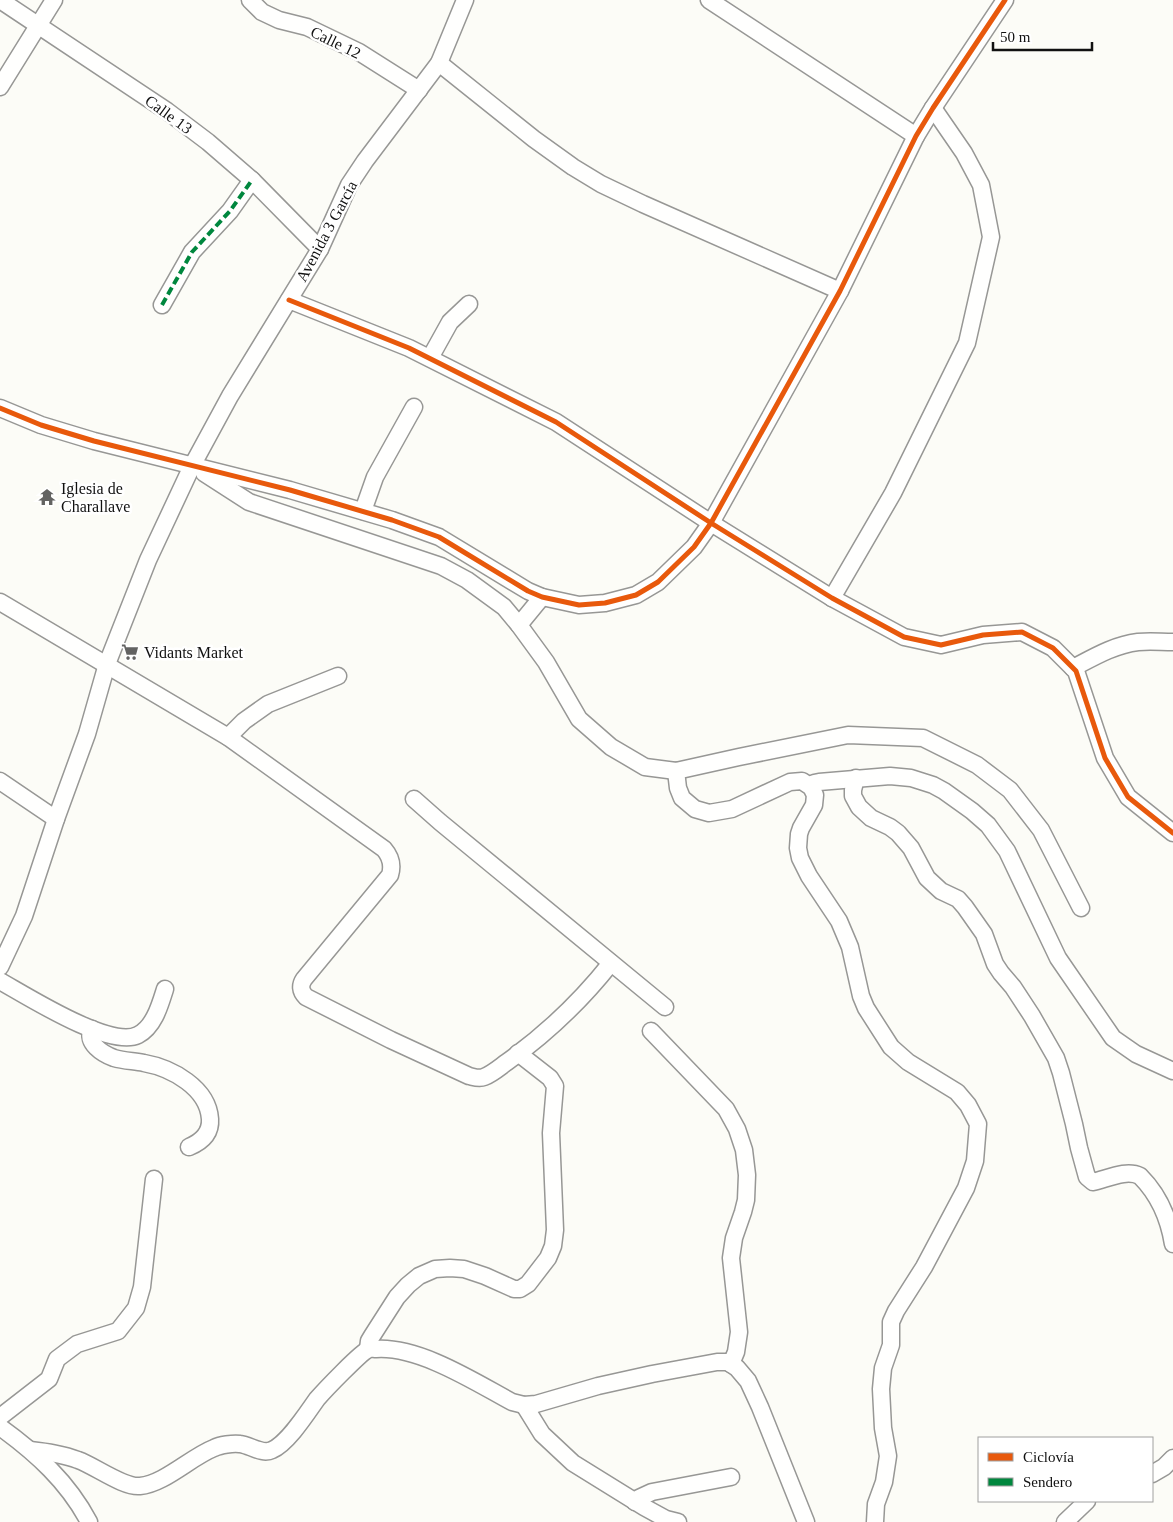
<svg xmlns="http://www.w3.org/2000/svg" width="1173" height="1522" viewBox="0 0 1173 1522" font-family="Georgia,serif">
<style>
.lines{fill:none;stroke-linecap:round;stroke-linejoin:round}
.minor-casing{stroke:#979795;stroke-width:19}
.minor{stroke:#fffffe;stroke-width:16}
.quiet{stroke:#00873e;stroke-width:4;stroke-dasharray:8 4;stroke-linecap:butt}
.cycleway-casing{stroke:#fff;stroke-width:8}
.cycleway{stroke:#e8590c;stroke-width:5}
.labels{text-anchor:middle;stroke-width:5;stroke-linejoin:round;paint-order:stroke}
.street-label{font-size:16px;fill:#111;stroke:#fff}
.poi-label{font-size:16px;fill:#111;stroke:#fff;text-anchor:start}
</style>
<rect width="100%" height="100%" fill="#fcfcf7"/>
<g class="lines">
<!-- minor casing -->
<g class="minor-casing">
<g id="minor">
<path d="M0,0L167,111L208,142L252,180L320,249"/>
<path d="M250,0L262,12L279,20L307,27L359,52L419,90"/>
<path d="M709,0L916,136"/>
<path d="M439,63L534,139L573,167L601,184L643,204L840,291"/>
<path d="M0,87L54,0"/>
<path d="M289,300L409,348L556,422L711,523L832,598L904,637L941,645L983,635L1022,632L1053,648L1076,671L1105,758L1128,797L1173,833"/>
<path d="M162,305L192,252L230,211L252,180"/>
<path d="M430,358L450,322L469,304"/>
<path d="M0,408L41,425L94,441L290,490L392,520L439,537L528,591L542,597L579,605L605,603L636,595L658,582L694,547L711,523L840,291L916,136L933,108L1005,0"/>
<path d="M204,473L249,502L441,566L467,580L504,607L519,625"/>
<path d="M363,511L375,477L414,407"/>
<path d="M542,597L519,625L546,662L579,719L611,747L645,767L676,771L739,757L848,735L923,738L977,765L1010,790L1041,830L1081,908"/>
<path d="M832,598L893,493L967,343L991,237L981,185L964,153L933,108"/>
<path d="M0,602L228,737L384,849C391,857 393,865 390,875L304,979C300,985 300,991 306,997L391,1040L469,1076C474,1077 479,1079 484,1077C492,1074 500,1067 507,1062C546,1034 581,1001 611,963"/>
<path d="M1073,668C1094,657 1114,645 1138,642C1150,641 1161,642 1173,642"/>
<path d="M228,737L244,721L268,704L338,676"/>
<path d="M676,771L678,788L682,798L695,809L709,813L732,809L790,782L802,781L811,787L815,795L814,805L801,828L799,834L798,848L800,858L809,876L839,921L850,947L861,996L866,1008L891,1047L908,1062L957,1092L968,1105L978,1124L975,1161L966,1188L924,1267L896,1311L891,1322V1345L883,1368L881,1389L883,1428L888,1456L884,1482L876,1504L875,1522"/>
<path d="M856,778L853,790V796L859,807L871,818L890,827L898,833L911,848L927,878L941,891L958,899L965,907L984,934L995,964L1001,973L1013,987L1032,1016L1056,1058L1061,1073L1074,1124L1079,1148L1087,1177L1093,1182C1107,1179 1126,1169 1140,1176C1158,1194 1169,1219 1173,1244"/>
<path d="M0,781L56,819"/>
<path d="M811,787L814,783L819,782L890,776L911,778L933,785L944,791L972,811L988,825L1007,851L1058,958L1113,1038L1136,1054L1173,1071"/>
<path d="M414,799L440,822L665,1007"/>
<path d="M0,967L24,916L56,819L87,734L107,664L148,560L192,466L230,396L320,249L349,185L365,161L439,63L465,0"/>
<path d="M0,981C27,996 110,1049 138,1035C154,1027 160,1005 165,989"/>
<path d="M92,1029C85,1043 103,1054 114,1058C124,1061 135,1061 144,1063C172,1068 208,1088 210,1119C211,1134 201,1142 189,1147"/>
<path d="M651,1031L726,1109L737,1129L744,1150L747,1175L746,1200L743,1212L734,1238L731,1258L739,1332L736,1352L731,1364"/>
<path d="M368,1349L369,1341L372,1336L397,1297L408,1285L419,1276L435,1269L450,1268L464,1269L485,1276L514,1289H520L528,1284L548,1258L553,1246L555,1230L551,1133L555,1086L550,1078L518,1053"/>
<path d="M524,1405L542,1434L573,1463L644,1507L666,1519L678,1522"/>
<path d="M0,1417L49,1379L57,1359L77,1344L118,1331L136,1308L142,1287L154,1179"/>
<path d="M0,1427C36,1453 68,1482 89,1522"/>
<path d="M30,1450C47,1452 63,1454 78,1460C95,1466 124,1488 140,1486C164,1484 191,1457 214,1448C220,1445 233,1443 240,1444C250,1445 262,1455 272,1450C288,1443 307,1413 317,1399C324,1391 361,1352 369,1349C371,1348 374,1349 376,1349C419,1346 475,1382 512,1402L524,1405L536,1404L598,1386L652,1374L717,1362H728L737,1368L748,1381L760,1407L806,1522"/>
<path d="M1152,1474L1164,1467L1173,1458"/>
<path d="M635,1502L639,1498L652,1492L731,1477"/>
<path d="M1065,1522L1087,1501"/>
</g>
</g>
<!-- minor -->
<use href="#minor" class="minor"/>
<!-- quiet -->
<path class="quiet" d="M162,305L192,252L230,211L252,180"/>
<!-- cycleway casing -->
<g class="cycleway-casing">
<g id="cycleway">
<path d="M289,300L409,348L556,422L711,523L832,598L904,637L941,645L983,635L1022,632L1053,648L1076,671L1105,758L1128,797L1173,833"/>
<path d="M0,408L41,425L94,441L290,490L392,520L439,537L528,591L542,597L579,605L605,603L636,595L658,582L694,547L711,523L840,291L916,136L933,108L1005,0"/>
</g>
</g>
<!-- cycleway -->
<use href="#cycleway" class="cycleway"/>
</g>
<!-- icons -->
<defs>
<g id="temple-bare" transform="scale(1.35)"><path d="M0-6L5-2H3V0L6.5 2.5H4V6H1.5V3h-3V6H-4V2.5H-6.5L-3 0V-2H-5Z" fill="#636362" stroke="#fff" stroke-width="2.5" paint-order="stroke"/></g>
<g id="supermarket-bare" transform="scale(1.35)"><path d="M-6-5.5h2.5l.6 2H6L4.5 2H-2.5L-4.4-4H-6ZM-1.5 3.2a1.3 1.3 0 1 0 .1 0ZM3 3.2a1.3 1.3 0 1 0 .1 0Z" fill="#636362" stroke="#fff" stroke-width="2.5" paint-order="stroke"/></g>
</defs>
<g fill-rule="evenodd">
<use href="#temple-bare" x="47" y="497"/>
<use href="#supermarket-bare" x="130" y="652"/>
</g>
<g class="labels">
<!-- street labels -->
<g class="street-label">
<text transform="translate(336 42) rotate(26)" y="6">Calle 12</text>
<text transform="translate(169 114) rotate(36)" y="6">Calle 13</text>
<text transform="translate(326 231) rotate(-62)" y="6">Avenida 3 García</text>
</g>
<!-- poi labels -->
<g class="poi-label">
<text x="61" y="494">Iglesia de<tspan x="61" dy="18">Charallave</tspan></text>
<text x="144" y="658">Vidants Market</text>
</g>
</g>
<!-- legend -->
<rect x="978" y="1437" width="175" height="65" fill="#ffffff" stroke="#a0a0a0"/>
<rect x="988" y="1453" width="25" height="8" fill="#e8590c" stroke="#a0a0a0"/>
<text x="1023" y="1462" font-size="15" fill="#111111">Ciclovía</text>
<rect x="988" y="1478" width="25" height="8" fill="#00873e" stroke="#a0a0a0"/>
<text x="1023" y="1487" font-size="15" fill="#111111">Sendero</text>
<!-- scale -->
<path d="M993 42v8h99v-8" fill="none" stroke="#111111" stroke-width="2.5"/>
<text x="1000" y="42" font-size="15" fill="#111111" stroke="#ffffff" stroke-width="4" paint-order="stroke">50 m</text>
</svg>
